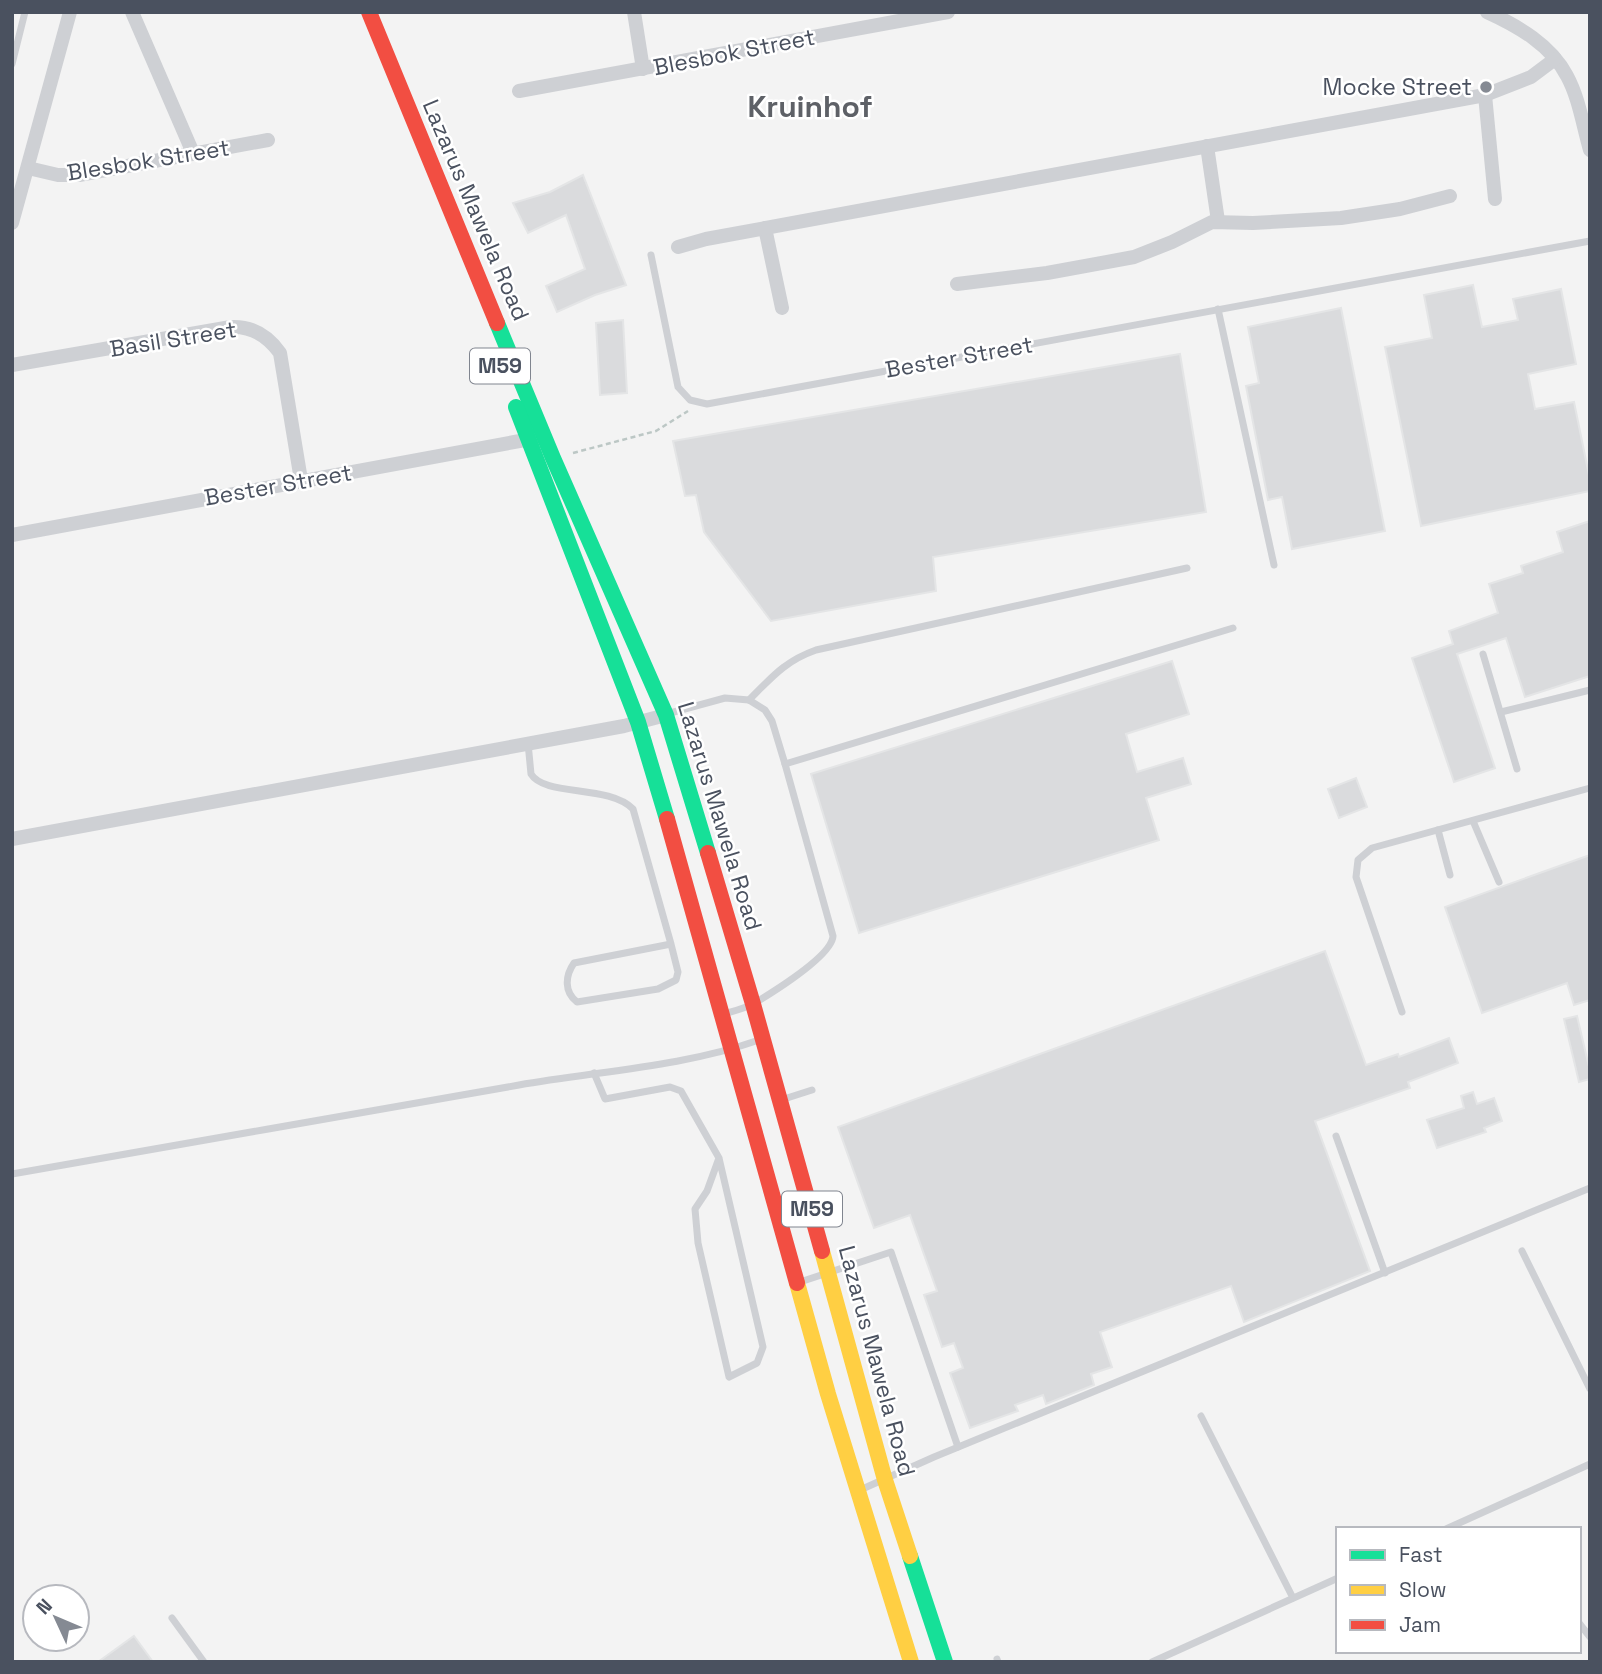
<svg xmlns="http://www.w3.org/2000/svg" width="1602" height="1674" viewBox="0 0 1602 1674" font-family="'Space Grotesk',sans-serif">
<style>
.building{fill:#dadbdd;stroke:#e4e5e6;stroke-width:2}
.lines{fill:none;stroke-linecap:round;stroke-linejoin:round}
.path{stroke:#bcc7c5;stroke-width:2.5;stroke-dasharray:5 3.5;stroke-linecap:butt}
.lane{stroke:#ced0d4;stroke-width:7}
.street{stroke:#ced0d4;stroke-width:14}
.fast{stroke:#16e098;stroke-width:16}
.slow{stroke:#ffcf43;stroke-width:16}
.jam{stroke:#f24e42;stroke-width:16}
.poi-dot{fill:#858a93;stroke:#fff;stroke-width:2.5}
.labels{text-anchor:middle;stroke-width:5;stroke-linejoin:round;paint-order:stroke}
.shield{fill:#fff;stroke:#80858f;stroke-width:2}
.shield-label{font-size:21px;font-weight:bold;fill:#4a515f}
.street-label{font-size:23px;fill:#4a515f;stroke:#fff}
.poi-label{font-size:23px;fill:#4a515f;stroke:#fff;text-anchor:end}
.district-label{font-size:30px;font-weight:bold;fill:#5e6167;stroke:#fff}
</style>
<rect width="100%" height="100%" fill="#f3f3f3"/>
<!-- building -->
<g class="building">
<path d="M583,175L626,285L595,295L557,312L546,286L585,269L566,215L528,233L513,203L550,192Z"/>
<path d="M1473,285L1482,327L1518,320L1513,299L1561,289L1576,364L1528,374L1535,409L1574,402L1590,480V491L1421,526L1385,347L1432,338L1424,295Z"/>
<path d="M1341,308L1385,531L1292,549L1282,497L1268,500L1246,386L1259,383L1248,327Z"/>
<path d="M623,320L627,393L600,395L596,323Z"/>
<path d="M1180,354L1206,512L933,557L936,591L771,621L704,532L696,495L685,496L673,441Z"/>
<path d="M1590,521V676L1525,697L1506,638L1457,654L1495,768L1454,782L1412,658L1453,644L1449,631L1498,613L1489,584L1523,573L1521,566L1563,552L1557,532Z"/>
<path d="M1172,661L1189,714L1126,734L1137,772L1183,758L1191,784L1146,798L1159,840L859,933L811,774Z"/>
<path d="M1356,778L1367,807L1339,818L1328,789Z"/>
<path d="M1590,855V1000L1574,1005L1567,983L1482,1013L1445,907Z"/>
<path d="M1325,951L1366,1065L1398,1054L1399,1057L1449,1038L1458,1063L1408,1082L1410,1088L1315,1121L1370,1271L1244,1322L1231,1286L1100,1332L1112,1367L1091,1374L1094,1385L1046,1404L1043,1395L1015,1405L1018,1411L970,1428L950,1373L963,1368L954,1343L942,1347L924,1295L937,1291L910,1215L874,1228L838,1127Z"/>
<path d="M1577,1016L1590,1071V1079L1579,1082L1564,1019Z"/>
<path d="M1473,1092L1477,1104L1494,1098L1502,1121L1484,1128L1486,1132L1437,1148L1427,1120L1464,1108L1461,1096Z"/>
<path d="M134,1636L153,1662H98Z"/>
</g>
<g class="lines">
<!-- path -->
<path class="path" d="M573,453L656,431L688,411"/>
<!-- lane -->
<g class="lane">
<path d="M12,64L25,12"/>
<path d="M651,255L678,387L690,400L707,404L1590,241"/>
<path d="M1218,309L1274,565"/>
<path d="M1483,654L1517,769"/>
<path d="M749,700C772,677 785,661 816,650L1187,568"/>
<path d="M1501,712L1590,690"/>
<path d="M670,713L725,698L749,700L765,710L772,721L785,764L833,936C832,956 773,992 755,1003C746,1008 734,1011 724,1014"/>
<path d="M528,743L531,774C545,797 608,784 633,809L671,944L678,972L676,980L658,989L577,1002C564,992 565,976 574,963L671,944"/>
<path d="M785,764L1233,628"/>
<path d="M1473,821L1499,882"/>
<path d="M1438,830L1450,875"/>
<path d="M1402,1012L1356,877L1358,860L1372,848L1590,788"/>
<path d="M594,1073L605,1099L670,1087L681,1091L719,1158L763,1347L757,1363L729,1377L698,1243L695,1209L707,1191L719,1158"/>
<path d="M784,1099L812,1090"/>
<path d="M1336,1136L1385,1273"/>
<path d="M12,1174C181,1144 350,1115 519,1085C599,1071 682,1067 759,1040"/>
<path d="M1522,1251L1590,1389"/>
<path d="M800,1282L891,1252L958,1447"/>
<path d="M1201,1416L1293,1598"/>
<path d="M860,1490L934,1457L1590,1188"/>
<path d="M1446,1529L1590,1464"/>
<path d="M172,1618L204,1662"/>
<path d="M1579,1623L1590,1637"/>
<path d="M997,1659L998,1662"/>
<path d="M1152,1662L1338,1578"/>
</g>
<!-- street -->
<g class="street">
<path d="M132,12L193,153"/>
<path d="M634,12L643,69"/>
<path d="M1487,12C1518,26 1551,45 1567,76C1579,98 1583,126 1590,150"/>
<path d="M519,91L948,12"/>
<path d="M1485,95L1495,199"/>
<path d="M1207,146L1218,221"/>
<path d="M28,168L58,175H79L268,140"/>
<path d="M12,223L70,12"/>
<path d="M765,228L782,308"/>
<path d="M678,247L706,239L1485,95L1531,77L1555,59"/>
<path d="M957,284L1047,273L1134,257L1172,242L1212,222L1253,223L1341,218L1400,209L1450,196"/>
<path d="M12,365L231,327C253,326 268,336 280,353L301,480"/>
<path d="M12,535L536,438"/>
<path d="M12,839L624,726L666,715"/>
</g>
<!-- fast -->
<g class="fast">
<path d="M497,323L553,458L666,715L708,853"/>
<path d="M516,407L638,722L667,819"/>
<path d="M910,1556L945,1662"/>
</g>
<!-- slow -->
<g class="slow">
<path d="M822,1251L885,1480L910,1556"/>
<path d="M797,1283L828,1394L911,1662"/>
</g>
<!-- jam -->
<g class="jam">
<path d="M369,12L497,323"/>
<path d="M667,819L797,1283"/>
<path d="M708,853L753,1004L822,1251"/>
</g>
</g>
<!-- markers -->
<circle class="poi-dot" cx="1486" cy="87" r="7"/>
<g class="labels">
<!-- shield labels -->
<g class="shield">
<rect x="470" y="348.5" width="60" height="35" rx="5"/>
<rect x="782" y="1191.5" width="60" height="35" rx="5"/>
</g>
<g class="shield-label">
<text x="500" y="373">M59</text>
<text x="812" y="1216">M59</text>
</g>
<!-- street labels -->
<g class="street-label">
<text transform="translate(734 52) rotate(-11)" y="8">Blesbok Street</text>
<text transform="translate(148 160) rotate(-9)" y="8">Blesbok Street</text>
<text transform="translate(476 210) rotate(67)" y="8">Lazarus Mawela Road</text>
<text transform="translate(173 339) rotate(-9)" y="8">Basil Street</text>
<text transform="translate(959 357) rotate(-10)" y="8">Bester Street</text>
<text transform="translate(278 485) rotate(-10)" y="8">Bester Street</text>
<text transform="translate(720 816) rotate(73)" y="8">Lazarus Mawela Road</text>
<text transform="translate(877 1361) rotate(75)" y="8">Lazarus Mawela Road</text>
</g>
<!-- poi labels -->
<g class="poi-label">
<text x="1472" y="95">Mocke Street</text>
</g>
<!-- district labels -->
<g class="district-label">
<text x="810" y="117">Kruinhof</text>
</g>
</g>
<!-- border -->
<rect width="1602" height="1674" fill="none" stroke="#4a515f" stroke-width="28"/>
<!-- legend -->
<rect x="1336" y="1527" width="245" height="126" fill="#ffffff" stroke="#b7b9bf" stroke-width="2"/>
<rect x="1350" y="1550" width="35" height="10" fill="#16e098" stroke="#b7b9bf" stroke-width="2"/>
<text x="1399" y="1562" font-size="21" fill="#4a515f">Fast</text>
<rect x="1350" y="1585" width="35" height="10" fill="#ffcf43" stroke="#b7b9bf" stroke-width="2"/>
<text x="1399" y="1597" font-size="21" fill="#4a515f">Slow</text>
<rect x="1350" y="1620" width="35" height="10" fill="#f24e42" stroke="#b7b9bf" stroke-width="2"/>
<text x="1399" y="1632" font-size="21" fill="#4a515f">Jam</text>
<!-- north arrow -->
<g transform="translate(56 1618) rotate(314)"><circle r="33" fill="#ffffff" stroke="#b7b9bf" stroke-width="2"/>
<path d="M0-5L12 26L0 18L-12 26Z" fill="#858a93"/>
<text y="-10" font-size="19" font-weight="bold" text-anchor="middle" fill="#4a515f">N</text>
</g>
</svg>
